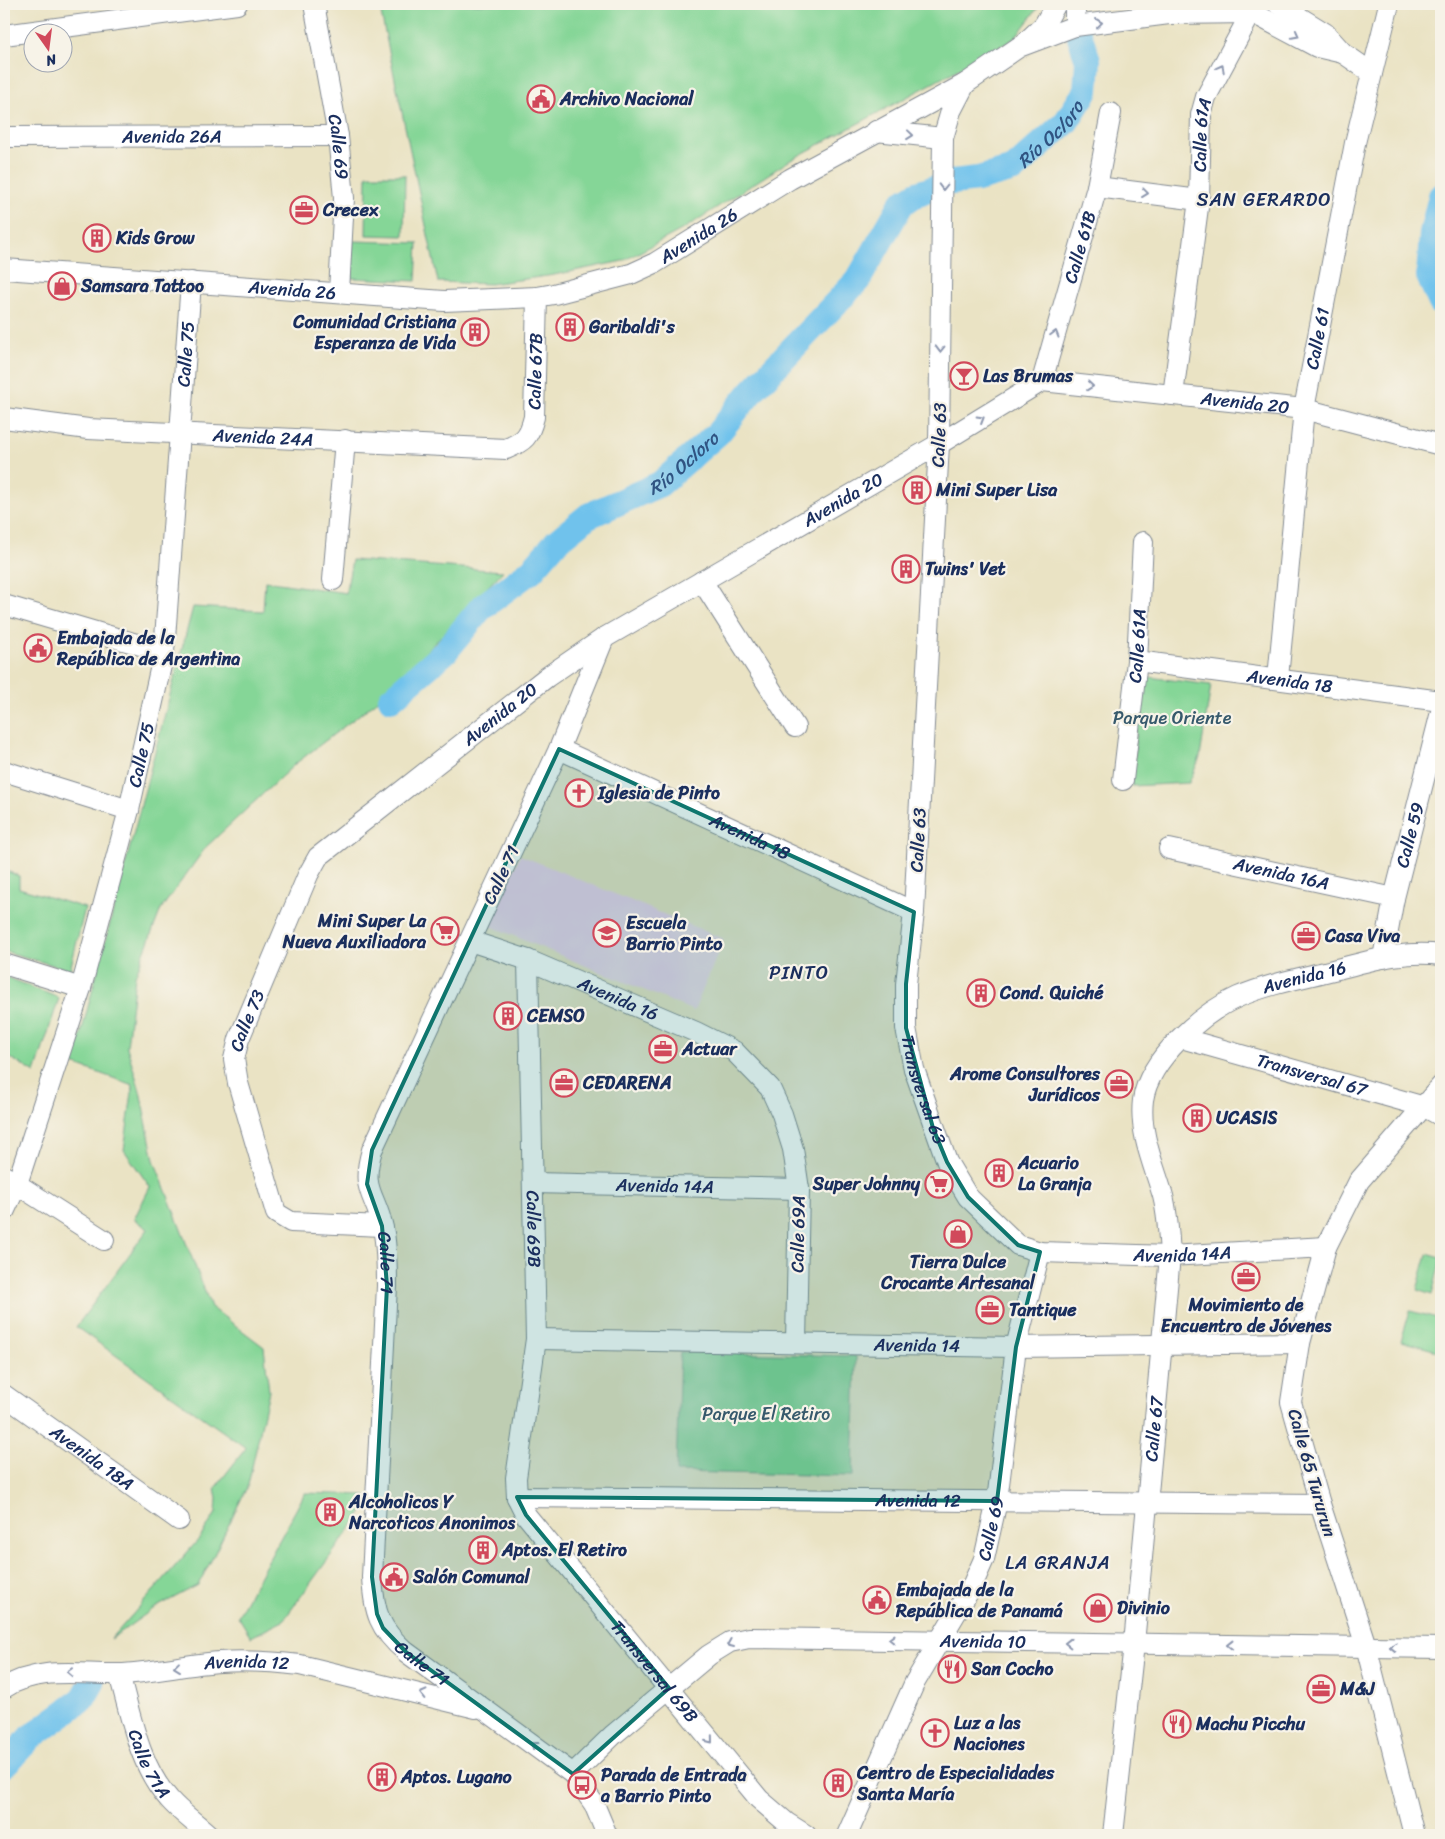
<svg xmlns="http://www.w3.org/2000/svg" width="1445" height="1839" viewBox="0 0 1445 1839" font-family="Sriracha,sans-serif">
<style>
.built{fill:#ebd1eb}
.green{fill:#85d697;stroke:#50827a}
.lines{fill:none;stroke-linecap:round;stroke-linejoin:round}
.river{stroke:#70c2ec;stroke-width:26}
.minor-casing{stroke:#828991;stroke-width:22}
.minor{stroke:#fff;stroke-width:20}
.oneway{stroke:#8d97ae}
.marked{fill:#0f766e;fill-opacity:0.2;stroke:#0f766e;stroke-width:4;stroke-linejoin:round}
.labels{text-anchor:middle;stroke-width:4.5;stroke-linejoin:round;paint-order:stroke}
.poi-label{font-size:18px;font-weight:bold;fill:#1b2f5e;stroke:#f7f3e8;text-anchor:start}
.street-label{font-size:18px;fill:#1b2f5e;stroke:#f7f3e8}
.park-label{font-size:18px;fill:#36596c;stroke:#f7f3e8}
.water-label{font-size:19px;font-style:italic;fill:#305482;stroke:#f7f3e8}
.neighbourhood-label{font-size:19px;letter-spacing:1px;fill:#1b2f5e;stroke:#f7f3e8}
</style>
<rect width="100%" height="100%" fill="#f7f3e8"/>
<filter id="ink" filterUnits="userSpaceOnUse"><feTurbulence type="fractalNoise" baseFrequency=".02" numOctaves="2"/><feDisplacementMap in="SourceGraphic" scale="10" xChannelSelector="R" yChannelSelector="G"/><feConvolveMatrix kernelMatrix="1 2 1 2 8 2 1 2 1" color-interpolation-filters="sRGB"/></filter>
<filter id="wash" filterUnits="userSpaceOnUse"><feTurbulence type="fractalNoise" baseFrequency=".0096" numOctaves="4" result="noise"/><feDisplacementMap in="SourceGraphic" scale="20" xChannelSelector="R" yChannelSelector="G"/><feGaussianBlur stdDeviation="1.12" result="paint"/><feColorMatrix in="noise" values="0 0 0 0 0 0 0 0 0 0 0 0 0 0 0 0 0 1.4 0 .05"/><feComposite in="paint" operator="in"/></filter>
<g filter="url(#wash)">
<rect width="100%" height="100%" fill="#eae3c4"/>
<!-- built -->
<path class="built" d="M520,855L724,939L694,1011L490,926Z"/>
<!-- green -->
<g class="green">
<path d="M379,4H1041L1014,39L789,161L685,228L623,261L554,275L490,284L438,282Z"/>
<path d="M367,175H405L404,236L366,235Z"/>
<path d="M353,241L418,243L416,281L351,278Z"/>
<path d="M352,560L503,571L385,695L295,764L206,847L161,909L135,976L127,1047L140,1091L154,1160L211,1307L264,1347L269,1391L248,1485L213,1557L198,1585L153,1609L111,1639L200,1538L216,1513L217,1498L215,1488L246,1448L76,1327L148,1229L134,1219L150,1187L124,1150L133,1085L73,1064L193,607L263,611L265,581L346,593Z"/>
<path d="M1141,676L1211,685L1200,757L1189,783L1132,786Z"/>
<path d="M4,870L19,876V888L85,908L70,970L4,951Z"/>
<path d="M4,976L59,998L35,1073L4,1054Z"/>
<path d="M1427,1254L1441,1258L1432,1295L1417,1290Z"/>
<path d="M1410,1311L1441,1319V1352L1401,1341Z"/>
<path d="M680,1352L856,1356L853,1476L676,1472Z"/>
<path d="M305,1493L366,1495V1507L283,1621L251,1637L238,1616Z"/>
</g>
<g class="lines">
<!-- river -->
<g class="river">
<path id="s1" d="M952,182L978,179L1014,169L1066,122L1086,91L1088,60L1079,34"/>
<path d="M1441,196L1432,233L1429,276L1441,303"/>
<path id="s2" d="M391,699L445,652L481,608L532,570L557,541L588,516L660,484L718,433L751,392L858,280L902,203L917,194L935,188"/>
<path d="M4,1765L31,1737L83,1699L92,1683"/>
</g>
</g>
</g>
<g filter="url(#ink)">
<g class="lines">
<!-- minor casing -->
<g class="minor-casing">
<g id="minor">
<path id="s3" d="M314,4L338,136L344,198L339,292"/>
<path d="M1075,4V26"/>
<path d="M1278,4L1325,33L1343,53L1372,73"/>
<path d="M4,35L237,4"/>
<path d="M1027,41L1044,25L1056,4"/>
<path id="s4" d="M965,84L951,111L943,138L939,444L914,912L906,984V1028L914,1069L947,1162L968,1197L1018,1245L1040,1252L1170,1256L1326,1247"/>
<path d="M876,131L943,138"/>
<path id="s5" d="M4,137L338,136"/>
<path d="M1097,187L1199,200"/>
<path id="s6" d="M4,269L444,301L537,297L554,294L631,274L655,263L790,179L965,84L1019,47L1075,26L1169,14L1253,13L1317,47L1343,53"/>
<path id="s7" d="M1042,381L1097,187L1111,113"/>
<path id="s8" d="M1173,395L1199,200L1201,115L1206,97L1256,4"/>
<path id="s9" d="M4,418L88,429L506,449C525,441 529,437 534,417L537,297"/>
<path d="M333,580L345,440"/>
<path d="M702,581L795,727"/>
<path d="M4,605L164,652"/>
<path id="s10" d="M604,638L559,749L372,1150C360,1191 375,1192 383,1228C387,1247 387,1267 387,1286L372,1577C374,1612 379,1629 406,1652L573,1774L594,1804L607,1835"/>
<path id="s11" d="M1137,661L1441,701"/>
<path id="s12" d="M1278,678L1304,409L1355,143L1389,4"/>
<path id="s13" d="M559,749L914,912"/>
<path d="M4,771L129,810"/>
<path id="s14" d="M1123,780L1137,661L1143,542"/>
<path id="s15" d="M1169,849L1394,898"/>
<path id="s16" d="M470,941L528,960L696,1032L734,1051L770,1088L782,1114L793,1149L799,1189L796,1343"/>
<path id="s17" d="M1383,958L1394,898L1441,712"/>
<path id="s18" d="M528,960L536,1339L516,1478L517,1497L526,1515L759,1799L787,1823L806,1835"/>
<path d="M4,964L81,988"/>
<path id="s19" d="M1181,1038L1425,1107L1441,1116"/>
<path d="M4,1176L104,1240"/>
<path id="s20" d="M533,1183L799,1189"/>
<path id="s21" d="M4,1212L17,1184L81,988L129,810L164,652L191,282"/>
<path id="s22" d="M382,1226L291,1222L276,1213L238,1083L234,1059L239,1039L308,875L318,857L547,677L604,638L939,444L1042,381L1304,409L1441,445"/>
<path id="s23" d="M536,1339L1016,1347L1300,1343"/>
<path id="s24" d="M4,1395L179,1520"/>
<path id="s25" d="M517,1497L1320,1504"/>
<path id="s26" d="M119,1674C131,1716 139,1766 169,1799C180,1812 196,1823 209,1835"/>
<path id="s27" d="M4,1688C38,1666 80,1675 118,1674C153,1673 186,1664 220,1662C247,1660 273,1662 300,1665L476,1708"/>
<path id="s28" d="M573,1774L613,1735L709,1655L730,1642L749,1638L1441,1648"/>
<path id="s29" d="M847,1835L915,1682L972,1586L984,1559L997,1501L1016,1347L1040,1252"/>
<path id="s30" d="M1113,1835L1134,1644L1170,1256C1169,1236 1168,1216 1163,1196C1154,1165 1139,1133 1143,1100C1149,1059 1202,1013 1238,997C1268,984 1301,978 1333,970C1371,961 1402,950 1441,955"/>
<path d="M1414,1835L1366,1646L1320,1504L1291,1402L1300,1343L1326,1247L1359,1181L1441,1086"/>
</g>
</g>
<!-- minor -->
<use href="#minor" class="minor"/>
</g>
<!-- one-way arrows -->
<defs><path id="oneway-chevron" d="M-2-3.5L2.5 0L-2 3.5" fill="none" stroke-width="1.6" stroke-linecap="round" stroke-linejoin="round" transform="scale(1.25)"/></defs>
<g class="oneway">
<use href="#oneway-chevron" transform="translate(1099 23) rotate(-7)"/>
<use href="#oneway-chevron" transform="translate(1296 35) rotate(28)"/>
<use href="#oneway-chevron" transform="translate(1221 68) rotate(-62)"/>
<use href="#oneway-chevron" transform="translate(910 135) rotate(6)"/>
<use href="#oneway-chevron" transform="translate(943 187) rotate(91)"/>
<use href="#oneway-chevron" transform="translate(1145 193) rotate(7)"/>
<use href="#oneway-chevron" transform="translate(1055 334) rotate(-74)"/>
<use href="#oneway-chevron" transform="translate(940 349) rotate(91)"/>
<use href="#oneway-chevron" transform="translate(1090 386) rotate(6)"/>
<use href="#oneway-chevron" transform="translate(981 419) rotate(-31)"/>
<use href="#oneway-chevron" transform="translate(892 1639) rotate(-179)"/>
<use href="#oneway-chevron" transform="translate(1068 1643) rotate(-179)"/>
<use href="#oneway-chevron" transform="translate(730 1644) rotate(157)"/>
<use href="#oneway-chevron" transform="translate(1230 1645) rotate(-180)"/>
<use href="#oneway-chevron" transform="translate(1393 1647) rotate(-178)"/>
<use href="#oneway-chevron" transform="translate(177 1667) rotate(173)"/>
<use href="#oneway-chevron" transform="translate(70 1672) rotate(-178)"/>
<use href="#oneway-chevron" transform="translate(423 1694) rotate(-166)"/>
<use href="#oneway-chevron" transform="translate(710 1740) rotate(51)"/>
<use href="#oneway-chevron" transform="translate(534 1745) rotate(-144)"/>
</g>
</g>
<!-- marked area -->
<path class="marked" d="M559,749L914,912L906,984V1028L933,1128L947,1162L968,1197L1018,1245L1040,1252L1016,1347L997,1501L517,1497L526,1515L669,1688L573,1774L406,1652L383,1628L377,1614L372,1577L387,1286L382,1226L367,1184L372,1150Z"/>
<!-- icons -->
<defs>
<g id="civic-ring" transform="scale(1.4375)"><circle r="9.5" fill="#f7f3e8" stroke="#d1495b" stroke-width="1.5"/><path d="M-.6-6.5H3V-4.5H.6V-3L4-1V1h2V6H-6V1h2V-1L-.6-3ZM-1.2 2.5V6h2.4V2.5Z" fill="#d1495b"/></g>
<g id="office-ring" transform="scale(1.4375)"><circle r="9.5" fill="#f7f3e8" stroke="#d1495b" stroke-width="1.5"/><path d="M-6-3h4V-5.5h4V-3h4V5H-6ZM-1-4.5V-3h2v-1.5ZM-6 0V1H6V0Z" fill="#d1495b"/></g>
<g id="building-ring" transform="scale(1.4375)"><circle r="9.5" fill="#f7f3e8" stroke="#d1495b" stroke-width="1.5"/><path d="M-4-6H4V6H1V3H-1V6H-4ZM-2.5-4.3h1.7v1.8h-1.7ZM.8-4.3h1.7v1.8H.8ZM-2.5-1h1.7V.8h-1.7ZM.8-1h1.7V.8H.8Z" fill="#d1495b"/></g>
<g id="shop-ring" transform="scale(1.4375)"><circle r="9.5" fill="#f7f3e8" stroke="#d1495b" stroke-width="1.5"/><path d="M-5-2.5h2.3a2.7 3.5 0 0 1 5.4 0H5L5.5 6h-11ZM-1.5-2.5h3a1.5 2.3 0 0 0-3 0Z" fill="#d1495b"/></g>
<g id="bar-ring" transform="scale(1.4375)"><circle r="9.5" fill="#f7f3e8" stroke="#d1495b" stroke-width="1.5"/><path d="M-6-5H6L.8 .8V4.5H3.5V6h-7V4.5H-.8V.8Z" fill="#d1495b"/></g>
<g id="church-ring" transform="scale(1.4375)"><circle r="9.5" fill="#f7f3e8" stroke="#d1495b" stroke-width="1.5"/><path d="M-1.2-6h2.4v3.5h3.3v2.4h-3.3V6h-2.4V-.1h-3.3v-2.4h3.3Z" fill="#d1495b"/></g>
<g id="supermarket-ring" transform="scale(1.4375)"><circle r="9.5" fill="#f7f3e8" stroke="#d1495b" stroke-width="1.5"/><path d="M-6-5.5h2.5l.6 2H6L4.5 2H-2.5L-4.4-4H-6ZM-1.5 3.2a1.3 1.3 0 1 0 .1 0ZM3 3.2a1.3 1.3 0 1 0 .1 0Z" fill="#d1495b"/></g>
<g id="school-ring" transform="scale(1.4375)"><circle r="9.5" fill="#f7f3e8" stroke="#d1495b" stroke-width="1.5"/><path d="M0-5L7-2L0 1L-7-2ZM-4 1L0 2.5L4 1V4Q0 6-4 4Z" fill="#d1495b"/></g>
<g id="restaurant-ring" transform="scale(1.4375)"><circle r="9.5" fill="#f7f3e8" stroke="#d1495b" stroke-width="1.5"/><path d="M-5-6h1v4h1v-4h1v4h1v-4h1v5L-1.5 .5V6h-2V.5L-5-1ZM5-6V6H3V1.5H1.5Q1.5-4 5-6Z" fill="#d1495b"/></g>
<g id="bus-ring" transform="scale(1.4375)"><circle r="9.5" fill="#f7f3e8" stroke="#d1495b" stroke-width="1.5"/><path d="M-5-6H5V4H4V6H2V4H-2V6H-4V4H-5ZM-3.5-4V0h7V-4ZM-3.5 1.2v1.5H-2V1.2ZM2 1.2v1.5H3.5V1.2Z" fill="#d1495b"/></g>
</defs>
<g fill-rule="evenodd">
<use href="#civic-ring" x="541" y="99"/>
<use href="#office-ring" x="304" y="210"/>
<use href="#building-ring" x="97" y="238"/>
<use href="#shop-ring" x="62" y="286"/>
<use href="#building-ring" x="570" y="327"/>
<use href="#building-ring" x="475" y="332"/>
<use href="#bar-ring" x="964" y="376"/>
<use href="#building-ring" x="917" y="490"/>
<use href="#building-ring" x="906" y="569"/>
<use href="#civic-ring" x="38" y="648"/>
<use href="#church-ring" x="579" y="793"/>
<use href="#supermarket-ring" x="445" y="931"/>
<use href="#school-ring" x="607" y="933"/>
<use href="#office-ring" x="1306" y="936"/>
<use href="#building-ring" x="981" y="993"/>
<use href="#building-ring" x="508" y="1016"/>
<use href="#office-ring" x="663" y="1049"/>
<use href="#office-ring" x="564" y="1083"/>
<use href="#office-ring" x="1119" y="1084"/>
<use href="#building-ring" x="1197" y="1118"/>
<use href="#building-ring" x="999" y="1173"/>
<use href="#supermarket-ring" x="939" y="1184"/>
<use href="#shop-ring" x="958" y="1234"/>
<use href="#office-ring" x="1246" y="1277"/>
<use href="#office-ring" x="990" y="1310"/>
<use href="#building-ring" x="330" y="1512"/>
<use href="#building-ring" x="483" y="1550"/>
<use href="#civic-ring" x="394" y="1577"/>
<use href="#civic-ring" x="877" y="1600"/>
<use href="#shop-ring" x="1098" y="1608"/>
<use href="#restaurant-ring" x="952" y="1669"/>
<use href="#office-ring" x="1321" y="1689"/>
<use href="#restaurant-ring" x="1177" y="1724"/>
<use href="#church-ring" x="935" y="1733"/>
<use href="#building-ring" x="382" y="1777"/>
<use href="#building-ring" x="838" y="1783"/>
<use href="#bus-ring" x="582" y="1785"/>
</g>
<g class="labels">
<!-- poi labels -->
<g class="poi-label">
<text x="560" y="105">Archivo Nacional</text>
<text x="323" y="216">Crecex</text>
<text x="116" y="244">Kids Grow</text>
<text x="81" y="292">Samsara Tattoo</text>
<text x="456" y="328" text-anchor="end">Comunidad Cristiana<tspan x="456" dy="21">Esperanza de Vida</tspan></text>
<text x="589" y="333">Garibaldi's</text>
<text x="983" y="382">Las Brumas</text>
<text x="936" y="496">Mini Super Lisa</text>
<text x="925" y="575">Twins' Vet</text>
<text x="57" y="644">Embajada de la<tspan x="57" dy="21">República de Argentina</tspan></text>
<text x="598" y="799">Iglesia de Pinto</text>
<text x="426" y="927" text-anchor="end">Mini Super La<tspan x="426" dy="21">Nueva Auxiliadora</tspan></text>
<text x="626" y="929">Escuela<tspan x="626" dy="21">Barrio Pinto</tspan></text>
<text x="1325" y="942">Casa Viva</text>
<text x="1000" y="999">Cond. Quiché</text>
<text x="527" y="1022">CEMSO</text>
<text x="682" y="1055">Actuar</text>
<text x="1100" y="1080" text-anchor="end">Arome Consultores<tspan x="1100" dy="21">Jurídicos</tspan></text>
<text x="583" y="1089">CEDARENA</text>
<text x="1216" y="1124">UCASIS</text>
<text x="1018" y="1169">Acuario<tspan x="1018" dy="21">La Granja</tspan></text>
<text x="920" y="1190" text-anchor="end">Super Johnny</text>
<text x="958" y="1268" text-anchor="middle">Tierra Dulce<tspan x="958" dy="21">Crocante Artesanal</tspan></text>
<text x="1246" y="1311" text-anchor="middle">Movimiento de<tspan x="1246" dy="21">Encuentro de Jóvenes</tspan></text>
<text x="1009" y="1316">Tantique</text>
<text x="349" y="1508">Alcoholicos Y<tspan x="349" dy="21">Narcoticos Anonimos</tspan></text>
<text x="502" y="1556">Aptos. El Retiro</text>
<text x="413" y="1583">Salón Comunal</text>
<text x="896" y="1596">Embajada de la<tspan x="896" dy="21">República de Panamá</tspan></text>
<text x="1117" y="1614">Divinio</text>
<text x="971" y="1675">San Cocho</text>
<text x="1340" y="1695">M&amp;J</text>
<text x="954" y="1729">Luz a las<tspan x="954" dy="21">Naciones</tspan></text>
<text x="1196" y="1730">Machu Picchu</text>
<text x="857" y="1779">Centro de Especialidades<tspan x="857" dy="21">Santa María</tspan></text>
<text x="601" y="1781">Parada de Entrada<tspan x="601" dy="21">a Barrio Pinto</tspan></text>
<text x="401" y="1783">Aptos. Lugano</text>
</g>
<!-- street labels -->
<g class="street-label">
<text dy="6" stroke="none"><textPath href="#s8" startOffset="262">Calle 61A</textPath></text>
<text dy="6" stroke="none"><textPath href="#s5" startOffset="168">Avenida 26A</textPath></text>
<text dy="6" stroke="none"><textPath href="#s3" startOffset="145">Calle 69</textPath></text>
<text dy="6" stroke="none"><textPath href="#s6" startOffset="709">Avenida 26</textPath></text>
<text dy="6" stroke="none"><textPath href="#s7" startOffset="139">Calle 61B</textPath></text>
<text dy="6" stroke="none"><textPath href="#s6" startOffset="289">Avenida 26</textPath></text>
<text dy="6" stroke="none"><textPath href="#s12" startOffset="342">Calle 61</textPath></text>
<text dy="6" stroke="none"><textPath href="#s21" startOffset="882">Calle 75</textPath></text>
<text dy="6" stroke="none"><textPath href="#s9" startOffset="594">Calle 67B</textPath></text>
<text dy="6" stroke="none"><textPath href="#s22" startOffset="1560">Avenida 20</textPath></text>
<text transform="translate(939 435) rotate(-88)" y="6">Calle 63</text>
<text dy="6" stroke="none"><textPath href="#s9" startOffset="260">Avenida 24A</textPath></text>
<text dy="6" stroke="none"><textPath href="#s22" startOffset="1124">Avenida 20</textPath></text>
<text dy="6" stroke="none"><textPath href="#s14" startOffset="135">Calle 61A</textPath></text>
<text dy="6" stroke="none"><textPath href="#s11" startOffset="154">Avenida 18</textPath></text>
<text dy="6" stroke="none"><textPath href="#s22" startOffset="719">Avenida 20</textPath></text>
<text dy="6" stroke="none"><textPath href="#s21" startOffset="478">Calle 75</textPath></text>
<text dy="6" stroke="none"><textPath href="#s17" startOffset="126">Calle 59</textPath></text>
<text dy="6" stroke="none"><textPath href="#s13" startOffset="210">Avenida 18</textPath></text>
<text transform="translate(918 840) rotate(-87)" y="6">Calle 63</text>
<text dy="6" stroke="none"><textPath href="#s15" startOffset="115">Avenida 16A</textPath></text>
<text transform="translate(501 875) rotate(-65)" y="6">Calle 71</text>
<text dy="6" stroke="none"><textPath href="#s30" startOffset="955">Avenida 16</textPath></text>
<text dy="6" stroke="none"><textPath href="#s16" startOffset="159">Avenida 16</textPath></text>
<text dy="6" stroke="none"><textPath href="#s22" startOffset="309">Calle 73</textPath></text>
<text dy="6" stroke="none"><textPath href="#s19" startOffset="136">Transversal 67</textPath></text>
<text dy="6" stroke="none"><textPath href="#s4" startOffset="1014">Transversal 63</textPath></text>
<text dy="6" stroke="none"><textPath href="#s20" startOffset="132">Avenida 14A</textPath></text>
<text dy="6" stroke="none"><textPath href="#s18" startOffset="269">Calle 69B</textPath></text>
<text transform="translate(798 1234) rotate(-89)" y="6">Calle 69A</text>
<text dy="6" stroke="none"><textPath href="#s4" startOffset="1366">Avenida 14A</textPath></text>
<text dy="6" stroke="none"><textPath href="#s10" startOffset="678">Calle 71</textPath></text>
<text dy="6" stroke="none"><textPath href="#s23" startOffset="381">Avenida 14</textPath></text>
<text dy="6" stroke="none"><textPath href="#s30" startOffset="408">Calle 67</textPath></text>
<text dy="6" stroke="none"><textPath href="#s24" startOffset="108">Avenida 18A</textPath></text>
<text transform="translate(1312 1473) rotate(74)" y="6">Calle 65 Tururun</text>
<text dy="6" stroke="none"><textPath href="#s25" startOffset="401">Avenida 12</textPath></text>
<text dy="6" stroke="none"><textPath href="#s29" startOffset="340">Calle 69</textPath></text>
<text dy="6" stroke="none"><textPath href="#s28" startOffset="459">Avenida 10</textPath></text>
<text dy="6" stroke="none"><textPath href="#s10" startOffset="1098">Calle 71</textPath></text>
<text dy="6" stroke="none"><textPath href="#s27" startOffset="246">Avenida 12</textPath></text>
<text dy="6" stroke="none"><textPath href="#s18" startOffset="761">Transversal 69B</textPath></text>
<text dy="6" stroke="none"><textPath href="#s26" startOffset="95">Calle 71A</textPath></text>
</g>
<!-- park labels -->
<g class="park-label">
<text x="1172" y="724">Parque Oriente</text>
<text x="766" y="1420">Parque El Retiro</text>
</g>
<!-- water labels -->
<g class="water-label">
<text dy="7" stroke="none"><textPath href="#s1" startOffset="114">Río Ocloro</textPath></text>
<text dy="7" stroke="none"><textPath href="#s2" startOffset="380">Río Ocloro</textPath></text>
</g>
<!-- neighbourhood labels -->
<g class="neighbourhood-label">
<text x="1264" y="206">SAN GERARDO</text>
<text x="799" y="979">PINTO</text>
<text x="1058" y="1569">LA GRANJA</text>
</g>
</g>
<!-- margin -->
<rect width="1445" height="1839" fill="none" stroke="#f7f3e8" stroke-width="20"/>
<!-- north arrow -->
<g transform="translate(48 48) rotate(166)"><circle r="24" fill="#f7f3e8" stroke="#9fa5b1"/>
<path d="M0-4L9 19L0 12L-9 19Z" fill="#d1495b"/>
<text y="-8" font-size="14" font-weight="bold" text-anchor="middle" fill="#1b2f5e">N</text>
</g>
</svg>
